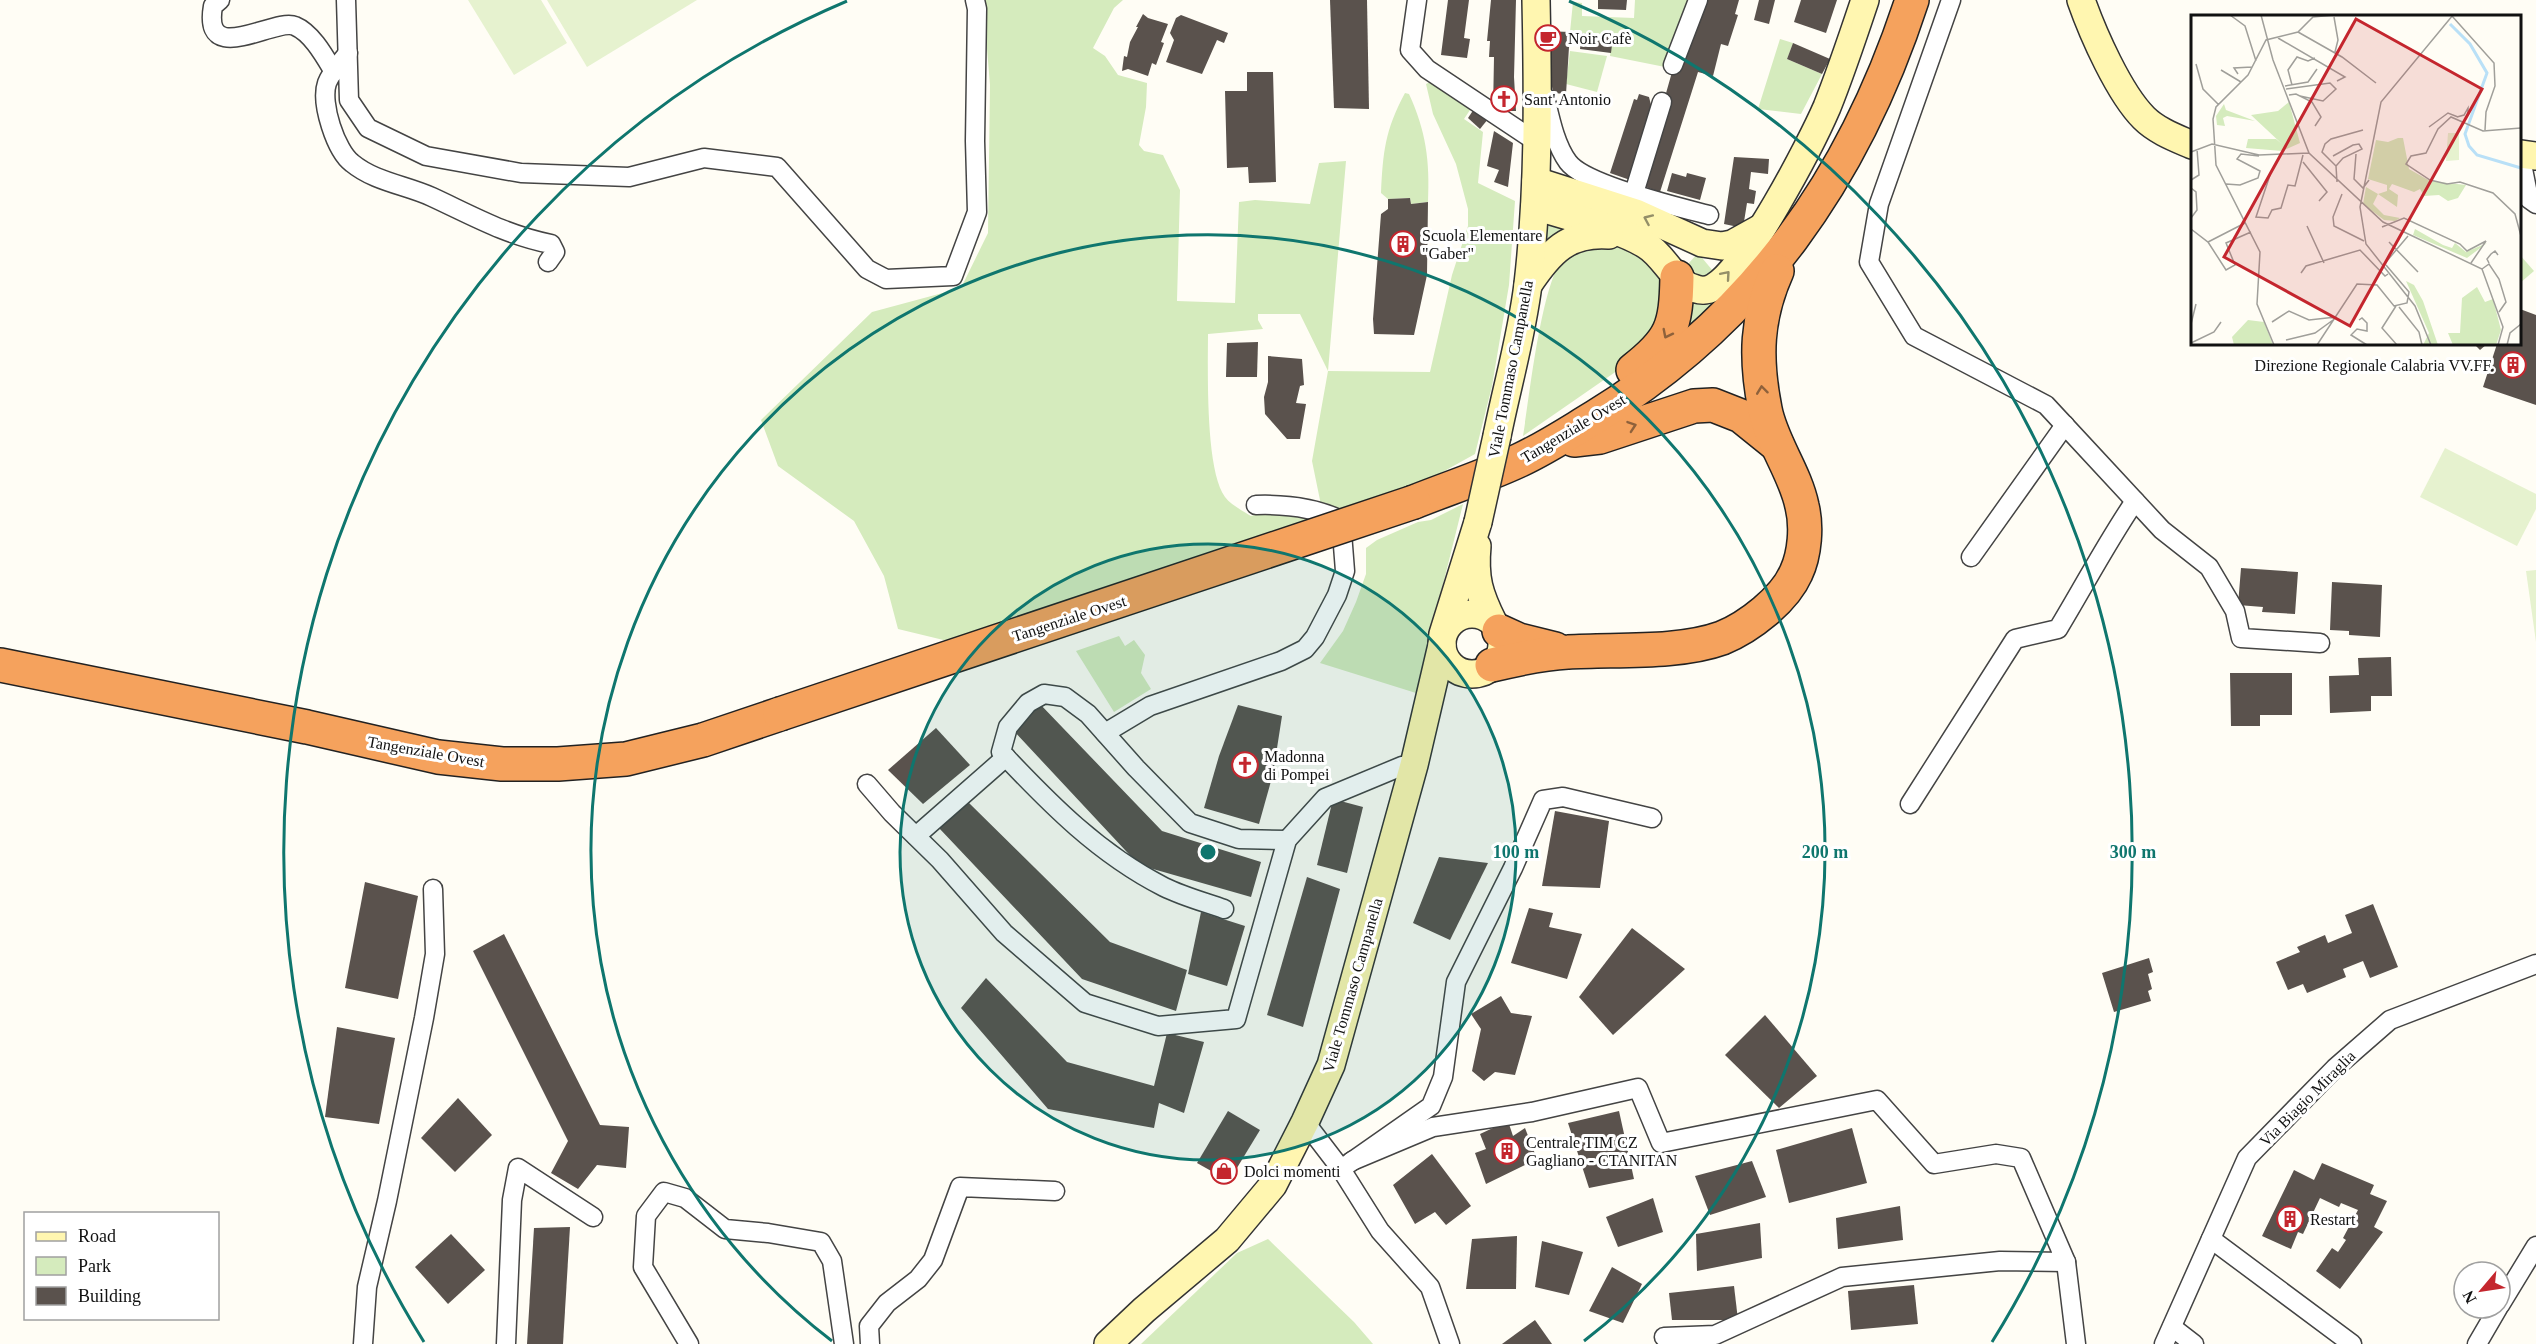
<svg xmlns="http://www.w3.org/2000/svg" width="2536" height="1344" viewBox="0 0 2536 1344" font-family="'Times New Roman',serif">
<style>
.green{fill:#d5ebbd}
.pitch{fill:#e6f2cf}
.building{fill:#5a524d}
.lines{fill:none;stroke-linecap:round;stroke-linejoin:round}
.street-casing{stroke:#444;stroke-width:21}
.secondary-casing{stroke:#333;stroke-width:30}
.highway-casing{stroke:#222;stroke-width:36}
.street{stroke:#fff;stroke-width:18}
.secondary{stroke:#fff6b0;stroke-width:27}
.highway{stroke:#f5a25d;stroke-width:33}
.secondary-bridge-casing{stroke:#333;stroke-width:30;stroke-linecap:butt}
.highway-bridge-casing{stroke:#222;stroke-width:36;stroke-linecap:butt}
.secondary-bridge{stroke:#fff6b0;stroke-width:27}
.highway-bridge{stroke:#f5a25d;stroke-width:33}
.oneway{stroke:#948f68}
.oneway2{stroke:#8e613b}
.ring{fill:none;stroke:#0f766e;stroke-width:3}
.labels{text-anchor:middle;stroke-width:6;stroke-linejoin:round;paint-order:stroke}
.poi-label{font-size:16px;fill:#111;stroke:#fff;text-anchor:start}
.street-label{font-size:16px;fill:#111;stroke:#fff}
.inset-river{fill:none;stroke:#b9e0f7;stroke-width:3}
.inset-road{fill:none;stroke:#a09f9a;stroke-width:1.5}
.view{fill:#c4262e;fill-opacity:0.15;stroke:#c4262e;stroke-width:3}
.inset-edge{fill:none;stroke:#111;stroke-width:3}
.centre{fill:#0f766e;stroke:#fff;stroke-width:3}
.ring-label{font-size:18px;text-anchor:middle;font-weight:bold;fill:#0f766e;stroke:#fff;stroke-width:6;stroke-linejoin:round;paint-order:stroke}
</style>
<rect width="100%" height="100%" fill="#fffdf5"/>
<!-- green -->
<g class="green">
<path d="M983,0H1123L1114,8L1093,48L1105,56L1118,75L1147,83L1146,107L1139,145L1144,151L1163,155L1180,190L1177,301L1235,303L1239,202L1255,200L1310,204L1319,163L1346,161L1328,371L1430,372L1452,275L1468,226V209L1456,164L1433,114L1426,84L1432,81L1472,107L1464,119L1483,132L1478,183L1515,201L1509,285L1492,386L1475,454L1439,474L1339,513L1321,505L1312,461L1328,371L1300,314H1258V320L1263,329L1208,334C1208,369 1205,470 1225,497C1231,505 1243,511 1251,516C1272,510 1298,512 1317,525L960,644L898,629L884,576L854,521L778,466L761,420L872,312L961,288L988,233L990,85Z"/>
<path d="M1635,0H1693L1670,68L1610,56L1612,37L1570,32L1573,2L1582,3V16L1634,18Z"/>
<path d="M1780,39L1793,43L1787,59L1822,74L1801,114L1758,109Z"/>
<path d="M1570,51L1607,56L1597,92L1566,84Z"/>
<path d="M1405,93L1409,94C1426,131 1430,161 1428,202L1411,204L1410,198L1388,199L1381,193C1383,152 1385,130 1405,93Z"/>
<path d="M1547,222L1572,228L1544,252Z"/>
<path d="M1611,242L1641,251L1663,281L1667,298L1650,348L1523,436C1529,402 1542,272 1567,254C1575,248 1601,245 1611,242Z"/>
<path d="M1698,253L1713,271L1703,279L1688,271V264Z"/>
<path d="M2520,255L2534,271L2520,283Z"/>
<path d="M1723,290L1713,305L1682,334L1687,298Z"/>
<path d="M1463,504L1416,693L1320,663L1343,631L1356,602L1366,574V548L1377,540L1418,522L1431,520Z"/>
<path d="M1119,636L1125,646L1134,640L1145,655L1141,673L1151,689L1114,712L1076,651Z"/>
<path d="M1268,1239L1354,1322L1373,1344H1141L1237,1253Z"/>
</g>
<!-- pitch -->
<g class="pitch">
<path d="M468,0H541L567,43L514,75Z"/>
<path d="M547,0H697L587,67Z"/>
<path d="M2445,448L2536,494V509L2517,546L2420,497Z"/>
<path d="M2536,570V642L2526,571Z"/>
</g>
<!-- building -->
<g class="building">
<path d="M1330,0H1367L1369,109L1334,108Z"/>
<path d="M1448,0H1469L1464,38L1470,39L1467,58L1441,55Z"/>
<path d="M1491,0H1516L1514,77L1516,111H1493L1494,57H1489L1490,41H1487Z"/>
<path d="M1598,0H1627L1626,10L1598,9Z"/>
<path d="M1707,0H1739L1735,14L1738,15L1728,46L1721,44L1713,76L1698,72L1660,192L1640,185L1674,65Z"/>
<path d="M1759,0H1775L1769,24L1754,20Z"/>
<path d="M1801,0H1837L1826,33L1794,22Z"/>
<path d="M1143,14L1148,18L1168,24L1161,42L1164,43L1156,65L1152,63L1148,76L1128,69L1122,71L1124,56L1127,57L1130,42L1138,27H1136Z"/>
<path d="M1181,15L1228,33L1224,43L1217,40L1202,74L1166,62L1174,40L1170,33L1176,18Z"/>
<path d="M1543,31L1570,32L1566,94L1553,93Z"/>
<path d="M1582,33L1613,37L1611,53L1580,49Z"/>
<path d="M1793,43L1830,59L1822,74L1787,59Z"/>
<path d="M1247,72H1273L1276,182L1249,183L1248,167L1227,168L1225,91H1247Z"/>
<path d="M1639,94L1649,97L1651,105L1654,106L1630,180L1610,173L1634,99L1637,100Z"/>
<path d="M1476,106L1488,119L1480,129L1468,118Z"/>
<path d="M1494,131L1513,143L1508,187L1494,182L1499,170L1487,166Z"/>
<path d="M1734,157L1769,159L1768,174L1751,172L1749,189L1756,191L1754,204L1747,203L1743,228L1724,224Z"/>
<path d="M1672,173L1686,177L1687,173L1706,178L1700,200L1667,191Z"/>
<path d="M1410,198L1411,204L1428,202L1427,275L1414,335L1374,334L1373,319L1381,214L1388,209V199Z"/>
<path d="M2520,309L2536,315V405L2483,387L2497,344H2520Z"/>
<path d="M1258,342L1257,377H1226L1227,343Z"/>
<path d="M2474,344H2487L2480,350Z"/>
<path d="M1268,356L1302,359L1304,385L1300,386L1296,403L1306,404L1300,439H1287L1265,414L1264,397L1268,382Z"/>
<path d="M2241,568L2298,572L2295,614L2262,612L2263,607L2238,605Z"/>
<path d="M2332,582L2382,585L2380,637L2349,635V631L2330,630Z"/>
<path d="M2391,657L2392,696H2371V711L2330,713L2329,676L2359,675L2358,658Z"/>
<path d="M2230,673H2292V715H2260V726H2231Z"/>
<path d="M1038,702L1162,831L1261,862L1251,897L1139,865L1012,729Z"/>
<path d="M1238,705L1282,716L1273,774L1259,824L1204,808L1219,756Z"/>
<path d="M936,728L970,765L923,804L888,770Z"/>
<path d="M1333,799L1363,807L1347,873L1317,865Z"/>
<path d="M968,802L1110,942L1187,970L1176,1011L1082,979L939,828Z"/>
<path d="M1555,811L1609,821L1600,888L1542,886Z"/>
<path d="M1439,857L1488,863L1450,940L1413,923Z"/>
<path d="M1307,877L1340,889L1303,1027L1267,1015Z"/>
<path d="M365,882L418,896L398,999L345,988Z"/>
<path d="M2373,904L2398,967L2370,978L2363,961L2343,969L2346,977L2307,993L2303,984L2288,990L2276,962L2300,952L2297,947L2325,935L2328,943L2352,933L2345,915Z"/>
<path d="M1529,908L1553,913L1549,927L1582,934L1567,979L1511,963Z"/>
<path d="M1201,912L1245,926L1227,986L1188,974Z"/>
<path d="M1632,928L1685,969L1613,1035L1579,997Z"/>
<path d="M504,934L600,1125L629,1127L626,1168L597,1165L578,1189L551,1173L568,1141L473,951Z"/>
<path d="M2149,958L2153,972L2148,974L2152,989L2148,991L2151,1001L2114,1012L2102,973Z"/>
<path d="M986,978L1067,1062L1154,1086L1167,1033L1204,1042L1184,1113L1159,1103L1154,1128L1048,1109L961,1008Z"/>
<path d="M1501,996L1511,1013L1532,1016L1515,1075L1495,1072L1484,1081L1472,1071L1481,1029L1471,1014Z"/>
<path d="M1765,1015L1817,1076L1779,1108L1725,1055Z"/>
<path d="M337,1027L395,1038L379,1124L325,1117Z"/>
<path d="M458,1098L492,1135L455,1172L421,1138Z"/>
<path d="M1228,1111L1260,1130L1229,1181L1197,1163Z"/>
<path d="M1619,1111L1634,1179L1589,1188L1568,1123Z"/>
<path d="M1508,1121L1513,1136L1525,1128L1537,1159L1486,1184L1475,1153L1486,1149L1480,1134Z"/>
<path d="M1852,1128L1867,1183L1789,1203L1776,1150Z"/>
<path d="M1432,1154L1471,1206L1446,1225L1435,1212L1415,1224L1393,1185Z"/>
<path d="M1752,1161L1766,1197L1710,1215L1695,1176Z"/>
<path d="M2322,1163L2374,1185L2370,1194L2387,1201L2374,1227L2383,1232L2340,1289L2316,1271L2332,1248L2338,1252L2346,1240L2343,1238L2358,1210L2341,1203L2339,1207L2320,1198L2303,1234L2298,1232L2291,1249L2262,1236L2294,1170L2314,1180Z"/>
<path d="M1653,1198L1663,1232L1618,1247L1606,1217Z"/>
<path d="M1900,1206L1903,1240L1838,1249L1836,1218Z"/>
<path d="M1760,1223L1762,1258L1697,1271L1696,1234Z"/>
<path d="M570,1227L563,1344H527L534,1228Z"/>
<path d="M451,1234L485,1270L448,1304L415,1267Z"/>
<path d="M1517,1236L1516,1289H1466L1472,1239Z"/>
<path d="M1542,1241L1583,1252L1569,1295L1535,1287Z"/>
<path d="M1612,1267L1642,1284L1623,1323L1589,1311Z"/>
<path d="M1914,1285L1918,1324L1851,1330L1848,1291Z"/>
<path d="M1734,1286L1738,1320H1672L1669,1293Z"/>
<path d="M1535,1320L1552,1344H1502Z"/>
</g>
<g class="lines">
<!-- street casing -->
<g class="street-casing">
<g id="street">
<path d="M220,0L213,6C202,69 275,17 295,26C312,33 325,57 334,72"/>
<path d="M346,0L349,100L368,128L426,156L521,173L629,177L704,158L777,167L867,269L886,279L953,276L977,212L975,141L977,9L975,0"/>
<path d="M1417,0L1410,50L1427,69L1538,143"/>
<path d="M1951,0L1879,204L1869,262L1914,336L2046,405L2162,530L2209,567L2235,611L2241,638L2320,643"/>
<path d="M348,53C341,62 331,72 327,83C320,103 336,151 352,163C375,182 406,185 432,197C473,216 506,235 551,244L555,252L548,262"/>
<path d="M1673,65L1698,0"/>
<path d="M1545,97C1550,118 1555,144 1568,162C1585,185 1678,207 1709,215"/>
<path d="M2520,154L2529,199L2536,204"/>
<path d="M1634,193L1662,102"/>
<path d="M1971,557L2065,425"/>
<path d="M1105,733L1150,706L1281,661L1305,649L1315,637L1337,595L1345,571L1341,520C1314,507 1286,504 1256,505"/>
<path d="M867,784L892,813L940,860L1004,933L1085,1003L1158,1026L1236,1019L1287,840L1325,798L1402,766L1414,765"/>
<path d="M1910,804L2015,639L2058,629C2084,586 2107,542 2135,501"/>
<path d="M916,836L1006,757"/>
<path d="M1224,909C1204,902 1182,896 1164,887C1099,854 1050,804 1001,752L1008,727L1028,703L1044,694L1065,697L1088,714L1136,768L1190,823L1239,839L1287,840"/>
<path d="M1305,1122L1341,1169L1380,1231L1430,1287L1450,1344"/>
<path d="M1352,1161L1433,1127L1532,1112L1638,1088L1661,1143L1877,1100L1934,1164L1996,1154L2021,1158L2066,1262L2000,1261L1842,1277L1715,1335L1664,1337"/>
<path d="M1341,1169L1431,1106L1443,1077L1456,982L1513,868L1543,800L1563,797L1652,818"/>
<path d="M2211,1239L2352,1344"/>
<path d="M2066,1262L2076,1344"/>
<path d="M2500,1305L2536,1246"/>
<path d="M2172,1327L2194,1344"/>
<path d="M363,1344L367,1287L387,1201L424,1018L435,954L433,889"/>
<path d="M506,1344L512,1200L518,1168L593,1217"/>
<path d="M689,1344L643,1267L646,1216L664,1192L685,1198L725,1229L768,1233L821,1242L832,1261L844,1344"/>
<path d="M870,1344L869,1326L887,1303L918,1279L933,1260L960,1187L1055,1191"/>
<path d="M2164,1344L2247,1158L2335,1068L2390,1020L2536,964"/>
<path d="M2477,1344L2498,1308"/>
</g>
</g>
<!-- secondary casing -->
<g class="secondary-casing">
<g id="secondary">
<path d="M2081,0C2093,34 2119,93 2144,118C2157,131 2176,138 2192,145"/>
<path d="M2520,154L2536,156"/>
<path d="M1536,181L1636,213L1702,243L1722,246L1732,244L1759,229"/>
<path d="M1535,206C1568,217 1617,227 1646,245C1665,256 1674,284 1696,289C1702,291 1709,290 1714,287C1746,269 1811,144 1827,107C1841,72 1853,36 1865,0"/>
<path d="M1528,285C1550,252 1568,232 1609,235"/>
<path d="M1497,436C1507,386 1522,335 1528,284C1539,189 1538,95 1536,0"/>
<path d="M1477,546C1474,578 1479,594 1493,622"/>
<circle cx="1472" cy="644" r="30"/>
<path d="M1443,634L1478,522"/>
<path d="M1108,1344L1144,1310L1227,1240L1273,1185L1305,1122L1331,1065L1414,765L1442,645"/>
</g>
</g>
<!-- highway casing -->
<g class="highway-casing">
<g id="highway">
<path d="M1633,370C1672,340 1676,326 1677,277"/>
<path d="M1574,440L1600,437L1694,406L1713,405L1741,416L1777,445"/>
<path d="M1414,502C1449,488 1486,476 1520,460C1546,448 1570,432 1595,417C1756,318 1854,178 1912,0"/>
<path d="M1499,631L1519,640L1555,649"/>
<path d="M0,665L307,727L438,757L502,764H558L626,759L703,740L780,714"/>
<path d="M1492,665C1517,659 1543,653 1568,652C1615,649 1678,654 1722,638C1749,627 1784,600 1796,573C1805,554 1807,526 1802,506C1795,472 1771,442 1765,409C1755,358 1756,318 1777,271"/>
</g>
</g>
<!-- street -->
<use href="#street" class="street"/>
<!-- secondary -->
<use href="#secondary" class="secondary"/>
<!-- highway -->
<use href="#highway" class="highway"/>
<!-- secondary-bridge casing -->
<g class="secondary-bridge-casing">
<path id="secondary-bridge" d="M1478,522L1497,436"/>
</g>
<!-- highway-bridge casing -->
<g class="highway-bridge-casing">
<path id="highway-bridge" d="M780,714L1414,502"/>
</g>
<!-- secondary-bridge -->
<use href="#secondary-bridge" class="secondary-bridge"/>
<!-- highway-bridge -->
<use href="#highway-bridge" class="highway-bridge"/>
</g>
<!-- one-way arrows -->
<defs><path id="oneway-chevron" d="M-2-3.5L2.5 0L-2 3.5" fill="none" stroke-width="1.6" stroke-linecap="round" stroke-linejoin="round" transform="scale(1.5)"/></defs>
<g class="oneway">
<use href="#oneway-chevron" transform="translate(1648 219) rotate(-156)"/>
<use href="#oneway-chevron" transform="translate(1726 275) rotate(-49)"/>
</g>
<g class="oneway2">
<use href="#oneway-chevron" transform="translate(1667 334) rotate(117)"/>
<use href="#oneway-chevron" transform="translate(1762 390) rotate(-97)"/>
<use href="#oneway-chevron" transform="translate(1632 426) rotate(-19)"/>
</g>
<!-- distance rings -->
<circle cx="1208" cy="852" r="308" fill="#0f766e" fill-opacity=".12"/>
<g class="ring">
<circle cx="1208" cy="852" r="308"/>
<path d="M832 1341A617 617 0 1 1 1584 1341"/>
<path d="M424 1342A925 925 0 0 1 847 1M1569 1A925 925 0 0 1 1992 1342"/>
</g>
<!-- icons -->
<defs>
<g id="cafe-ring" transform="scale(1.35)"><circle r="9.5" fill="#fff" stroke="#c4262e" stroke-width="1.5"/><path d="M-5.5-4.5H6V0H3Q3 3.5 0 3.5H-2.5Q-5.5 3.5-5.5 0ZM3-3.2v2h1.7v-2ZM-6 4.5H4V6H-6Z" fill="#c4262e"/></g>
<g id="church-ring" transform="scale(1.35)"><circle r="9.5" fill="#fff" stroke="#c4262e" stroke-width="1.5"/><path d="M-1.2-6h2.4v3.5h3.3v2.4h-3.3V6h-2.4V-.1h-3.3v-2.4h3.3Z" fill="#c4262e"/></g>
<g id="building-ring" transform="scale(1.35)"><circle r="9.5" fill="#fff" stroke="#c4262e" stroke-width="1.5"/><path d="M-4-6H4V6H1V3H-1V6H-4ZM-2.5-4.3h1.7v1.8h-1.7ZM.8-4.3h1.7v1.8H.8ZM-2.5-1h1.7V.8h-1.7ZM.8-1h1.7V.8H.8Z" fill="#c4262e"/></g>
<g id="shop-ring" transform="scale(1.35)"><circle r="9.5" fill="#fff" stroke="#c4262e" stroke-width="1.5"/><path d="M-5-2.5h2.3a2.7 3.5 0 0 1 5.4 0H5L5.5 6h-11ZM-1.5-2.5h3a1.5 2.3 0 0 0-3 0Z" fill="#c4262e"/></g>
</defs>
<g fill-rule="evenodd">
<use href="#cafe-ring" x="1548" y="38"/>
<use href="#church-ring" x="1504" y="99"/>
<use href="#building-ring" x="1403" y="244"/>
<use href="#building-ring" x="2513" y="365"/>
<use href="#church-ring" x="1245" y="765"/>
<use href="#building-ring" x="1507" y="1151"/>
<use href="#shop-ring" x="1224" y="1171"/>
<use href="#building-ring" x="2290" y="1219"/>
</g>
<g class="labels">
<!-- poi labels -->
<g class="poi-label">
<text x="1568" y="44">Noir Cafè</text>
<text x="1524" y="105">Sant' Antonio</text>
<text x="1422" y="241">Scuola Elementare<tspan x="1422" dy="18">"Gaber"</tspan></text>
<text x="2494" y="371" text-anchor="end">Direzione Regionale Calabria VV.FF.</text>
<text x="1264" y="762">Madonna<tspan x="1264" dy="18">di Pompei</tspan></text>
<text x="1526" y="1148">Centrale TIM CZ<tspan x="1526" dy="18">Gagliano - CTANITAN</tspan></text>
<text x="1244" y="1177">Dolci momenti</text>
<text x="2310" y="1225">Restart</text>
</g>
<!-- street labels -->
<g class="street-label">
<text transform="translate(1510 369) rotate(-79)" y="6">Viale Tommaso Campanella</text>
<text transform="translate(1573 428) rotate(-31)" y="6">Tangenziale Ovest</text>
<text transform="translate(1069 618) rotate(-18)" y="6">Tangenziale Ovest</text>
<text transform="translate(426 751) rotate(10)" y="6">Tangenziale Ovest</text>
<text transform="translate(1352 985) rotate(-74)" y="6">Viale Tommaso Campanella</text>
<text transform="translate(2307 1098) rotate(-45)" y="6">Via Biagio Miraglia</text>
</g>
</g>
<!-- overview -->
<g transform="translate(2191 15)">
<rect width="330" height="330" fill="#fffdf5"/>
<path d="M98,87L109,128L91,136L55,133L57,124H85L91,129L60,100L87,96ZM33,89L35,95L64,106L36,101L32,103L34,111L26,110L25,101ZM207,123H212L218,154L239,166L275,170L267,183L257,186L248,180L233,181L229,174L223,177L201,169L198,174L207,180L206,192L187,179L182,189L193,200L209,203L204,206L193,205L172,189L175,172L187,179L196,176V170L177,164L185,125L197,127ZM224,214L252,230L261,233L264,228L275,237L296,228L276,243L222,220ZM215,266L223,270L232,286L247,330H232L238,318ZM286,272L294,287L302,284L310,315L305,330H262L257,318H269L271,283ZM57,305L73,307L82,330H43L41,322Z" fill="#d5ebbd"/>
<path d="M257,118H268V145L255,146Z" fill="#e6f2cf"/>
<path class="inset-river" d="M259,9L279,29L296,58L274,119L278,131L286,140L330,153"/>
<path class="inset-road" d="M39,0L54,11L65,46M70,0L82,45L118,138L192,207L291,254L312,312L307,330M261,1L303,48L304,71L295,97L294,115M143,2L147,25L144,37M107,17L151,42L185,68M87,23L154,62L146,66M5,49L12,74L28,90M30,55L50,67M47,59L43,53L61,52M101,70L97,55L106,42L117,46L124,43M94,71L117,67L126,54M95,74L139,68L145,74L132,86L109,81M98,80L105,79L121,87L130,102L124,111M266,102L273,100L277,93V99M238,112L257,98L267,102M330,113L292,116L260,102L247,114L235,138L220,141L215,149L239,165L256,169L269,167L302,178L324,199L330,221M0,137L21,129L68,140L118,138M165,139L163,164L172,173L178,165M142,141L162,130L168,129L171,134L152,143L145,151M112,147L136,177L128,186M79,160L65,202L77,203L81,195L90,193L97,170L104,171L112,140M0,165L8,160L6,134M146,167L145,151L131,137L134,129L140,124L172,115M35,169L49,170L67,163L69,156L46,144L50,139L68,141M0,173L5,177L6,195L0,203M151,179L142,202L143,211L173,226M116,211L133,248M191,212L213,203L269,229L276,236L295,226L280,248M0,214L17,227L54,208M17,227L35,255L44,250L35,228L60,217M198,227L227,257M195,247L217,221M298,248L296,244L300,239L304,236L307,240M291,254L298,249L308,264L315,287L308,297M110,258L115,251L169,235L194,261L197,259M205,291L191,313L206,330M208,292L228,317L231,330M168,305L171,303L176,308V316L166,314L160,320L176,330M81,307L98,296L118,305L145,302M0,309L5,289M95,325L124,318L142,305M0,328L23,317L30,307M83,330L66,289L69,237L25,150L22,104L25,92L57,60L75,25L107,17L122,2L143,0M126,330L166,269L186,270L203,291L216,288L218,277L195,250M240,330L224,291L175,229L169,192L190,87L262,0M316,330L319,318L330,309"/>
<path class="view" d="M165,4L291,74L159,311L33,242Z"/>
<rect width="330" height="330" class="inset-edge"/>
</g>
<circle cx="1208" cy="852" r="9" class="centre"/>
<g class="ring-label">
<text x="1516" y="858">100 m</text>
<text x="1825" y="858">200 m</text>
<text x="2133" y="858">300 m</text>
</g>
<!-- legend -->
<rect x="24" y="1212" width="195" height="108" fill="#ffffff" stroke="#a0a0a0" stroke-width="1.5"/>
<rect x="36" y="1232" width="30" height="9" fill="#fff6b0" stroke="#a0a0a0" stroke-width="1.5"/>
<text x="78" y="1242" font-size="18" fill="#111111">Road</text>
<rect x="36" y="1257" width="30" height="18" fill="#d5ebbd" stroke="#a0a0a0" stroke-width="1.5"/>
<text x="78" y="1272" font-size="18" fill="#111111">Park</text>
<rect x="36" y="1287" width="30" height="18" fill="#5a524d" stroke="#a0a0a0" stroke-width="1.5"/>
<text x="78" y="1302" font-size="18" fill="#111111">Building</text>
<!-- north arrow -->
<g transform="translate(2482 1290) rotate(241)"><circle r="28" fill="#ffffff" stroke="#a0a0a0" stroke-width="1.5"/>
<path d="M0-4.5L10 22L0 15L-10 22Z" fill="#c4262e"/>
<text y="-9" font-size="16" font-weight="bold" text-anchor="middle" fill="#111111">N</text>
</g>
</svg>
